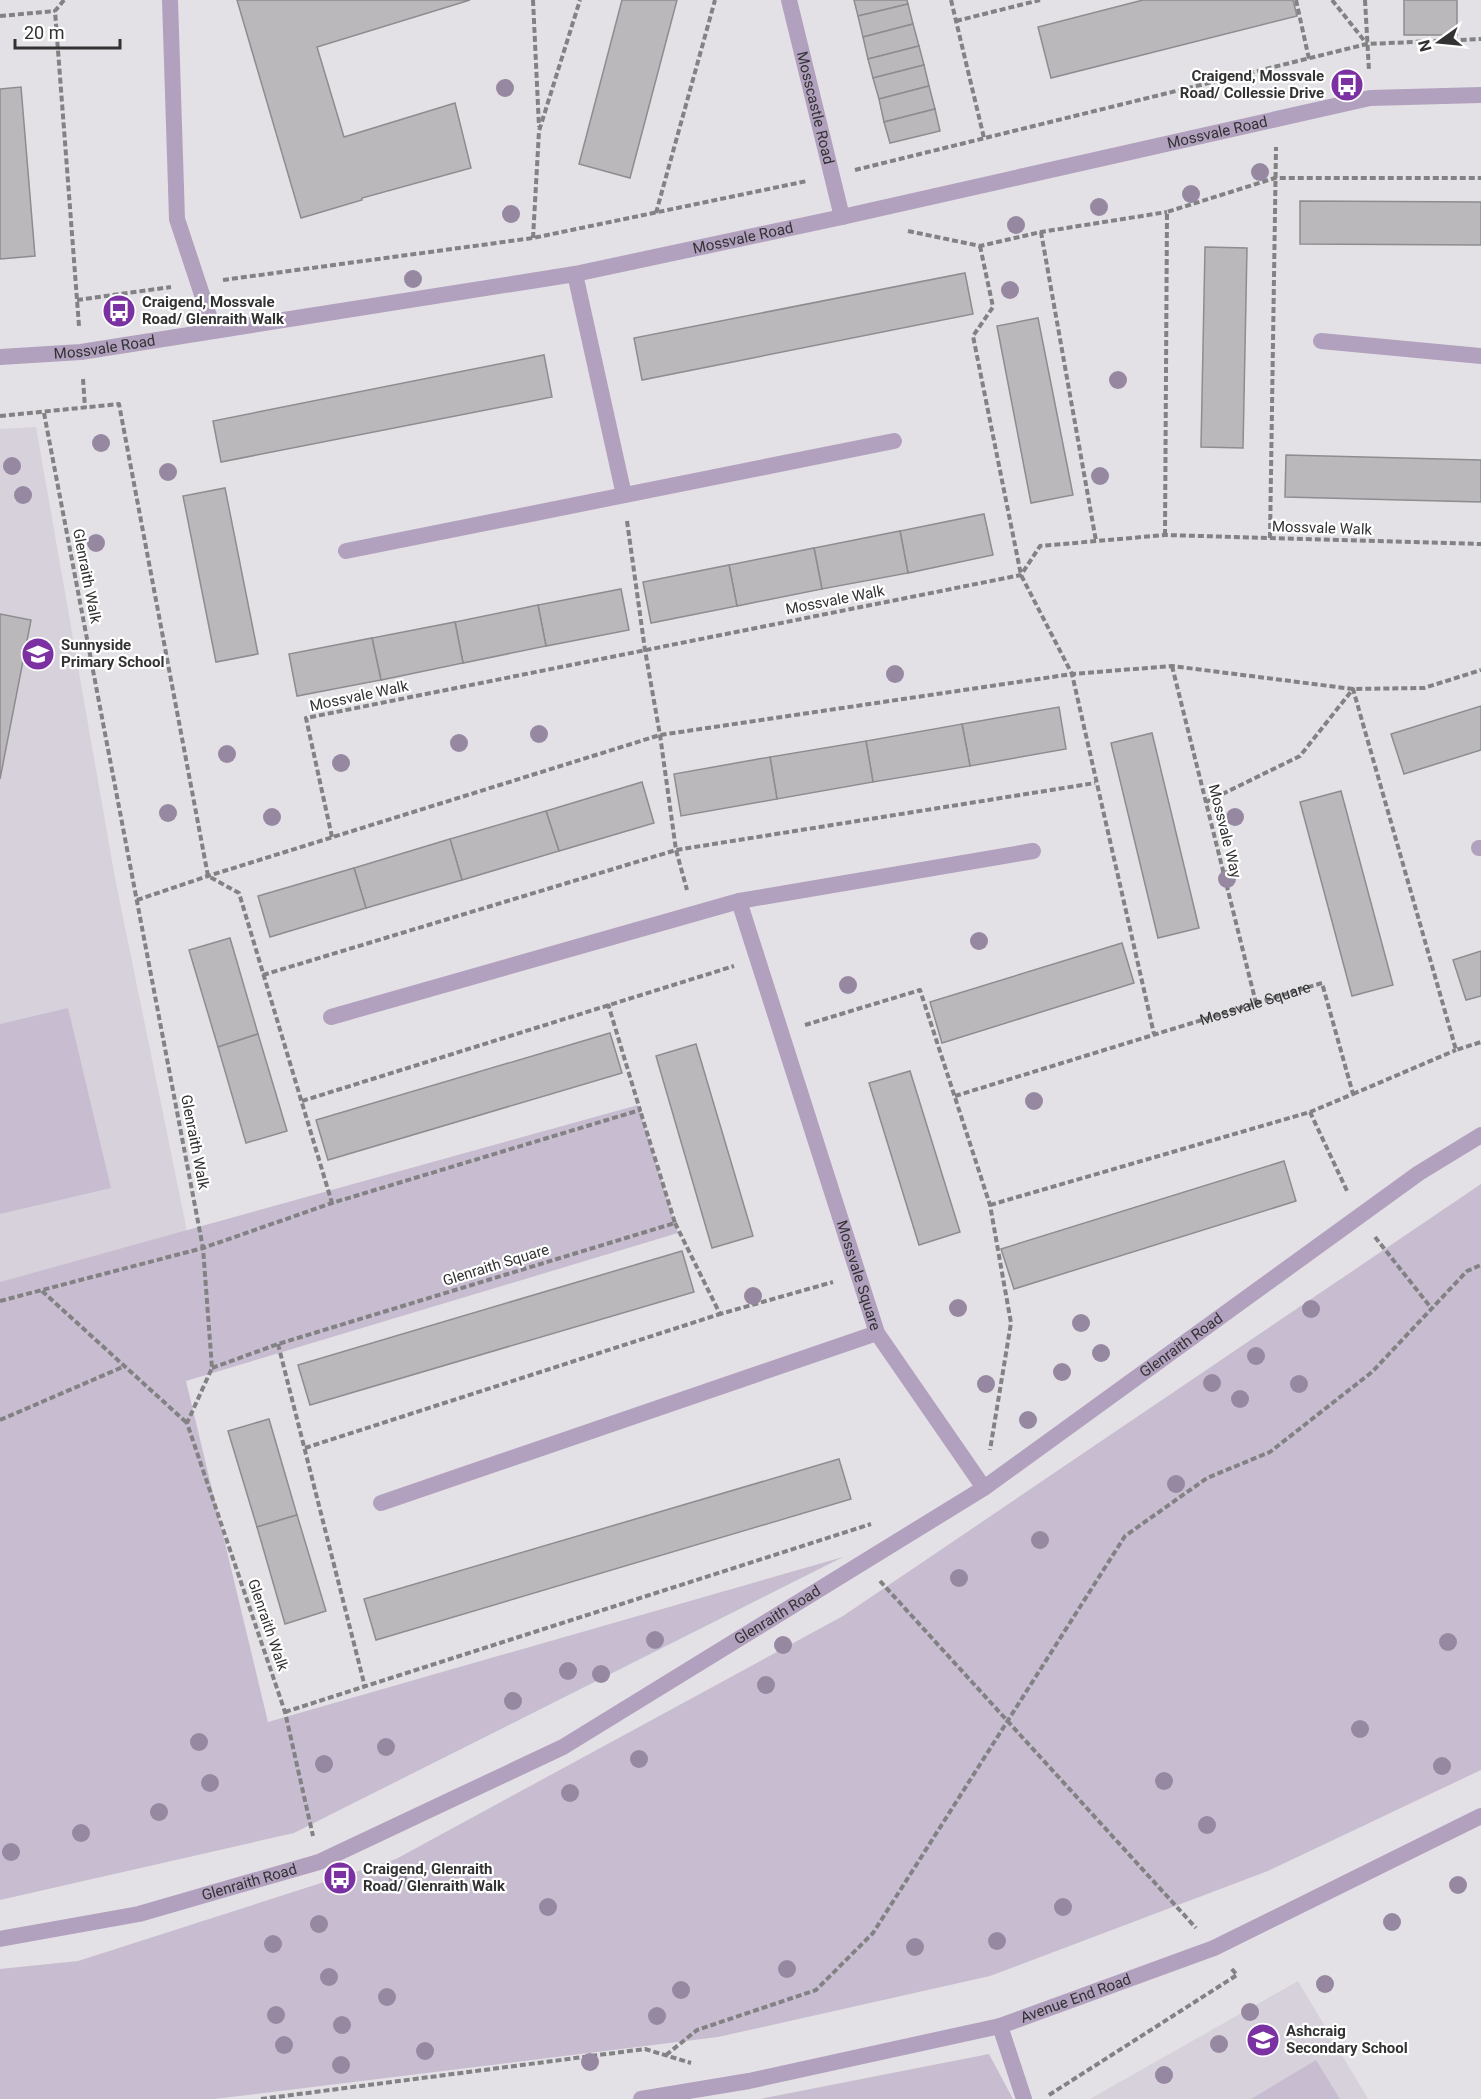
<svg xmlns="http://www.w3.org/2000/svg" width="1481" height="2099" viewBox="0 0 1481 2099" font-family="Roboto,sans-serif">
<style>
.built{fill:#d6d1db}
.green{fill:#c8bdd0}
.building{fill:#bab8bb;stroke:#8e8c8f;stroke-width:1.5}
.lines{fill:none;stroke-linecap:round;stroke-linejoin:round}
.path{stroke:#828183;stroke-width:4;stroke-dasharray:6 3;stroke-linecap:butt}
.service{stroke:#b2a1be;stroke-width:16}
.minor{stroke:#b2a1be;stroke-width:16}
.tertiary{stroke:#b2a1be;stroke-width:16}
.tree{fill:#9788a1}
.labels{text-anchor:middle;stroke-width:4.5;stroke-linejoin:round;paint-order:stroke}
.poi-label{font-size:15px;font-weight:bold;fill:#323233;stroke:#fff;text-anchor:start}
.street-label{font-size:15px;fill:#323233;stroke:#fff}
</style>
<rect width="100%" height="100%" fill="#e3e1e5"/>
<!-- built -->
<g class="built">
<path d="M36,427L115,878L187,1231L0,1282V429Z"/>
<path d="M1298,1981L1368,2099H1090Z"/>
</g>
<!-- green -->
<g class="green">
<path d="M68,1008L111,1188L0,1214V1024Z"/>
<path d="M638,1105L678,1233L186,1381L268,1722L843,1557L294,1833L0,1900V1282Z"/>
<path d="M1481,1184V1770L1268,1871L990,1976L718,2037L215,2099H0V1969L78,1961L396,1859L843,1616Z"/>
<path d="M989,2054L1013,2099H760Z"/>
<path d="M1316,2060L1340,2099H1251Z"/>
</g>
<!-- building -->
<g class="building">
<path d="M237,0H470L317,47L344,137L455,103L471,168L362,198V200L301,218Z"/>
<path d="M622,0H677L630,178L579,164Z"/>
<path d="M854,0H907L908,4L858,16Z"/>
<path d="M1143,0H1293L1297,16L1051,78L1038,27Z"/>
<rect x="1404" y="0" width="53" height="35"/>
<path d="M908,4L913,24L863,37L858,16Z"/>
<path d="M913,24L919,46L868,59L863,37Z"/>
<path d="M919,46L924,65L873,78L868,59Z"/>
<path d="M924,65L929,86L879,99L873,78Z"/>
<path d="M929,86L935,109L884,122L879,99Z"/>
<path d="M21,87L35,256L0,259V89Z"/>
<path d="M935,109L940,131L890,143L884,122Z"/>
<path d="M1300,201L1481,202V245L1300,244Z"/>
<path d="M1205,247L1247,248L1243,448L1201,447Z"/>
<path d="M965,273L973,314L642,380L634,338Z"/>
<path d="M1038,318L1073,495L1031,503L997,326Z"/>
<path d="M544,355L552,397L221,462L213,421Z"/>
<path d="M1286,455L1481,460V502L1285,497Z"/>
<path d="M225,488L258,654L216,662L183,496Z"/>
<path d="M984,514L993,555L908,573L900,531Z"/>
<path d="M900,531L908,573L822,589L814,548Z"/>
<path d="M814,548L822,589L737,606L729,565Z"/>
<path d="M729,565L737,606L651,623L643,582Z"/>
<path d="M621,589L629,630L546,646L538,605Z"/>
<path d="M538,605L546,646L463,663L455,622Z"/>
<path d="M0,614L31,620L0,779Z"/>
<path d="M455,622L463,663L381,680L372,638Z"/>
<path d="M372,638L381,680L297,696L289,654Z"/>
<path d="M1481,706V750L1404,774L1391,734Z"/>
<path d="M1059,707L1066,749L970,766L962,724Z"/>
<path d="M962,724L970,766L873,782L866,741Z"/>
<path d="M1152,733L1199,928L1158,938L1111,743Z"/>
<path d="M866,741L873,782L777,799L770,757Z"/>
<path d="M770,757L777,799L681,816L674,774Z"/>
<path d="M642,782L654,823L559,851L546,811Z"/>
<path d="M1341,791L1393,985L1352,996L1300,802Z"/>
<path d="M546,811L559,851L462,880L450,839Z"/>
<path d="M450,839L462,880L366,908L354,868Z"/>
<path d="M354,868L366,908L270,937L258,896Z"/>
<path d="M230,938L258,1034L218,1047L189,950Z"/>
<path d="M1122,943L1134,983L942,1043L930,1002Z"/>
<path d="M1481,951V996L1466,1000L1453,960Z"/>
<path d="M610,1033L622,1073L328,1160L316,1120Z"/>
<path d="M258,1034L287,1131L246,1143L218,1047Z"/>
<path d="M696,1044L753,1236L712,1248L656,1056Z"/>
<path d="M910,1071L960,1232L919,1245L869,1083Z"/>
<path d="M1284,1161L1296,1201L1014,1289L1001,1249Z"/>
<path d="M682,1251L694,1292L310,1405L298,1365Z"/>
<path d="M269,1419L297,1515L257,1527L228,1431Z"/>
<path d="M839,1459L851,1499L376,1640L364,1599Z"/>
<path d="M297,1515L326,1611L285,1624L257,1527Z"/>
</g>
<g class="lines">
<!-- path -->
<g class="path">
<path d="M64,0L55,11L79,326"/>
<path d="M533,0L539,127"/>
<path d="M951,0L984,138"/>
<path d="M1296,0L1309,59"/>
<path d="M1332,0L1367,44"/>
<path d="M1365,0L1369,71"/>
<path d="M0,16L55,11"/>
<path d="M956,21L1040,0"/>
<path d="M855,170L1367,44L1481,39"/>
<path d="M656,213L715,0"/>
<path d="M908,231L980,246L1041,232L1167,212"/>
<path d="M1041,232L1096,541"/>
<path d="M533,238L539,131L580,0"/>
<path d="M980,246L993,307L973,336L1021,575L1072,674L1154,1034"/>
<path d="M223,280L533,238L807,181"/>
<path d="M77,300L171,287"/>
<path d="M83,379L85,408"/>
<path d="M44,413L203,1248L212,1368L187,1423L285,1712L313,1836"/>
<path d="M0,416L119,404L208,876L239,893L332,1203"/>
<path d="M627,521L645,650L660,735L676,850L687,890"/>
<path d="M1165,535L1167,212L1275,178H1481"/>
<path d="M1270,538L1276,147"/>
<path d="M1172,666L1256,1003"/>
<path d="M1206,802L1300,756L1353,689L1456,1050L1481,1042"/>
<path d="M332,837L306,718L1021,575L1040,546L1165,535L1481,544"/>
<path d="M137,900L208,876L660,735L1072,674L1172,666L1353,689L1424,688L1481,670"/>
<path d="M263,975L676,850L1095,783"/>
<path d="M805,1025L920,990L990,1205L1011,1323L990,1450"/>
<path d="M1353,1094L1456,1050"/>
<path id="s1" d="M955,1096L1322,983L1353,1094L1310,1112L990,1205"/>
<path d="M302,1101L734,966"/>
<path d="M1310,1112L1348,1193"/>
<path d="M675,1223L720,1314L833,1282"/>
<path d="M1375,1237L1432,1309"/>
<path d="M42,1291L187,1423"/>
<path d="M0,1301L203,1248L332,1203L640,1110L608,1004"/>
<path d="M278,1344L365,1687"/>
<path d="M212,1368L278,1344L675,1223L640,1110"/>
<path d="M0,1420L125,1366"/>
<path d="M305,1448L720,1314"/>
<path d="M880,1581L1196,1928"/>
<path d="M285,1712L871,1524"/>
<path d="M666,2055L697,2030L816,1990L873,1933L1125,1536L1207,1478L1270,1452L1372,1372L1467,1271L1481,1265"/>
<path d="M1049,2095L1237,1975L1230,1967"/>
<path d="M261,2099L645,2049L691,2063"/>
</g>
<!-- service -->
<g class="service">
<path d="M170,0L177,219L214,331"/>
<path d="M1000,2026L1024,2099"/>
</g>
<!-- minor -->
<g class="minor">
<path id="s2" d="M789,0L842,217"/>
<path d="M575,274L624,495"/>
<path d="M1321,341L1481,356"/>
<path id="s3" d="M0,357L81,352L575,274L842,217L1370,98L1481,95"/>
<path d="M346,551L894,441"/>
<path d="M1479,848H1481"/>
<path id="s4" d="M739,901L877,1333L984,1488"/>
<path d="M331,1017L739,901L1033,851"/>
<path d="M381,1503L877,1333"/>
<path id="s5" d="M0,1939L139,1914L319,1862L563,1747L984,1488L1419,1173L1481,1135"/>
</g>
<!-- tertiary -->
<path class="tertiary" id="s6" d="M641,2099L749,2081L1000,2026L1214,1948L1481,1816"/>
</g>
<!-- trees -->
<g class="tree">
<circle cx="505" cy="88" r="9"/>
<circle cx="1260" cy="172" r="9"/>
<circle cx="1191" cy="194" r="9"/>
<circle cx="1099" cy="207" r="9"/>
<circle cx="511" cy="214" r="9"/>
<circle cx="1016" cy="225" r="9"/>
<circle cx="413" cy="279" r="9"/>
<circle cx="1010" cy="290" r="9"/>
<circle cx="1118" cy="380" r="9"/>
<circle cx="101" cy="443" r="9"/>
<circle cx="12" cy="466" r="9"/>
<circle cx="168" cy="472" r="9"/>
<circle cx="1100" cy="476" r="9"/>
<circle cx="23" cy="495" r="9"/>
<circle cx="96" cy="543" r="9"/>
<circle cx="895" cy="674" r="9"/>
<circle cx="539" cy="734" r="9"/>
<circle cx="459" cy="743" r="9"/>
<circle cx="227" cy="754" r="9"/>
<circle cx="341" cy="763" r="9"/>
<circle cx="168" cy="813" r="9"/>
<circle cx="272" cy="817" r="9"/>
<circle cx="1235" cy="817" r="9"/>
<circle cx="1227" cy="879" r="9"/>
<circle cx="979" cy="941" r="9"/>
<circle cx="848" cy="985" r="9"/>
<circle cx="1034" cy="1101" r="9"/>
<circle cx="753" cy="1296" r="9"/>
<circle cx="958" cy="1308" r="9"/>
<circle cx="1311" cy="1309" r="9"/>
<circle cx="1081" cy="1323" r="9"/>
<circle cx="1101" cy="1353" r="9"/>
<circle cx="1256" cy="1356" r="9"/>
<circle cx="1062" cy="1372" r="9"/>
<circle cx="1212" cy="1383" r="9"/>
<circle cx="986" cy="1384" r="9"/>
<circle cx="1299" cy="1384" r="9"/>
<circle cx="1240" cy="1399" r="9"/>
<circle cx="1028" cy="1420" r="9"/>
<circle cx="1176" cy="1484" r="9"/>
<circle cx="1040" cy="1540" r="9"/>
<circle cx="959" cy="1578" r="9"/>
<circle cx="655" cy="1640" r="9"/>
<circle cx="1448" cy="1642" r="9"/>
<circle cx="783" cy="1645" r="9"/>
<circle cx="568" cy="1671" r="9"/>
<circle cx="601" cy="1674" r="9"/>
<circle cx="766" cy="1685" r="9"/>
<circle cx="513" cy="1701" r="9"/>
<circle cx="1360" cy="1729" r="9"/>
<circle cx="199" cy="1742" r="9"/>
<circle cx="386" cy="1747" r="9"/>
<circle cx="639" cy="1759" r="9"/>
<circle cx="324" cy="1764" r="9"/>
<circle cx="1442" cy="1766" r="9"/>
<circle cx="1164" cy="1781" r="9"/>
<circle cx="210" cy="1783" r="9"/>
<circle cx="570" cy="1793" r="9"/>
<circle cx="159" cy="1812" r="9"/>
<circle cx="1207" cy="1825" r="9"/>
<circle cx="81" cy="1833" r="9"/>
<circle cx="11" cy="1852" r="9"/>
<circle cx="398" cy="1879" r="9"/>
<circle cx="1458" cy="1885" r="9"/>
<circle cx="548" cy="1907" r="9"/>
<circle cx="1063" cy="1907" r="9"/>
<circle cx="1392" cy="1922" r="9"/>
<circle cx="319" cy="1924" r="9"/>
<circle cx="997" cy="1941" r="9"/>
<circle cx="273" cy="1944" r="9"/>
<circle cx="915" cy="1947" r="9"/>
<circle cx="787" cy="1969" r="9"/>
<circle cx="329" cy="1977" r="9"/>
<circle cx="1325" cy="1984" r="9"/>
<circle cx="681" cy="1990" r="9"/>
<circle cx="387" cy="1997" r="9"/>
<circle cx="1250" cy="2012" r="9"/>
<circle cx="276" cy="2015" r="9"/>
<circle cx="657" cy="2016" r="9"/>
<circle cx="342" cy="2025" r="9"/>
<circle cx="1219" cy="2044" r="9"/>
<circle cx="284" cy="2045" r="9"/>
<circle cx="425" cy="2051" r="9"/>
<circle cx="590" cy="2062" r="9"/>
<circle cx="341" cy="2065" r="9"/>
<circle cx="1164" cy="2075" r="9"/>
</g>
<!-- icons -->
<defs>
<g id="bus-disc" transform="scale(1.725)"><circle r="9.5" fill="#7c31a3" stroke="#fff"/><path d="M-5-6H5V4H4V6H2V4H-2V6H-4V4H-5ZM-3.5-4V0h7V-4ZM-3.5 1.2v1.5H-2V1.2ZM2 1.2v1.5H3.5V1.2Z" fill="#fff"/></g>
<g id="school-disc" transform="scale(1.725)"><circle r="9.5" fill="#7c31a3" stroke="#fff"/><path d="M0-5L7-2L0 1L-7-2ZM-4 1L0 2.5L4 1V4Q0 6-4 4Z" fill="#fff"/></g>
</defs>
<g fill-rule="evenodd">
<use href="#bus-disc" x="1347" y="85"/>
<use href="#bus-disc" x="119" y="311"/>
<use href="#school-disc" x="38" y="654"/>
<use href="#bus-disc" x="340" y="1878"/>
<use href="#school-disc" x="1263" y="2040"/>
</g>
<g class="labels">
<!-- poi labels -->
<g class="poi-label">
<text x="1324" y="81" text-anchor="end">Craigend, Mossvale<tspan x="1324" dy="17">Road/ Collessie Drive</tspan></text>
<text x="142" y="307">Craigend, Mossvale<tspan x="142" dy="17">Road/ Glenraith Walk</tspan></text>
<text x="61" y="650">Sunnyside<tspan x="61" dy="17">Primary School</tspan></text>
<text x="363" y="1874">Craigend, Glenraith<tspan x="363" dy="17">Road/ Glenraith Walk</tspan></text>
<text x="1286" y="2036">Ashcraig<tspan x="1286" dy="17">Secondary School</tspan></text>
</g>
<!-- street labels -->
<g class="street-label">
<text dy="5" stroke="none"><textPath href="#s2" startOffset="111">Mosscastle Road</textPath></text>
<text dy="5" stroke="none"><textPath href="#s3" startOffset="1239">Mossvale Road</textPath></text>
<text dy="5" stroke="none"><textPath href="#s3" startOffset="753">Mossvale Road</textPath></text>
<text dy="5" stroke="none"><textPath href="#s3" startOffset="105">Mossvale Road</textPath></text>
<text transform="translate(1322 528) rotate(2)" y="5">Mossvale Walk</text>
<text transform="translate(87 576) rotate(79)" y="5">Glenraith Walk</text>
<text transform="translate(835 600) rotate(-11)" y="5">Mossvale Walk</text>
<text transform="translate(359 696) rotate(-12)" y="5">Mossvale Walk</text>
<text transform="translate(1225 831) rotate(76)" y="5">Mossvale Way</text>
<text dy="5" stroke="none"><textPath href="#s1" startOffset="314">Mossvale Square</textPath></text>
<text transform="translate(195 1142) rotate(79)" y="5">Glenraith Walk</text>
<text transform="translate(496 1265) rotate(-17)" y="5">Glenraith Square</text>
<text dy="5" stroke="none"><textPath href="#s4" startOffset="393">Mossvale Square</textPath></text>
<text dy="5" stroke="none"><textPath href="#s5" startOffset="1336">Glenraith Road</textPath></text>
<text dy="5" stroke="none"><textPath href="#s5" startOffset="850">Glenraith Road</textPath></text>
<text transform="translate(268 1625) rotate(71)" y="5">Glenraith Walk</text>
<text dy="5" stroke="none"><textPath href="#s5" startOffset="256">Glenraith Road</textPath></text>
<text dy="5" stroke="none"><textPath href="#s6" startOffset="447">Avenue End Road</textPath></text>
</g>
</g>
<!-- north arrow -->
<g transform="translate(1439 42) rotate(255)" stroke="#ffffff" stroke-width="4.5" paint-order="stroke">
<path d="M0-4.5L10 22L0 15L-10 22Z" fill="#323233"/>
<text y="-9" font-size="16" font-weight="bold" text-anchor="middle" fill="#323233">N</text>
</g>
<!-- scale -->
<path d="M15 39v9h105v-9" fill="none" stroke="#323233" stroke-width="3"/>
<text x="24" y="39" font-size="18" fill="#323233" stroke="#ffffff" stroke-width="4.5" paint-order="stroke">20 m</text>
</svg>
